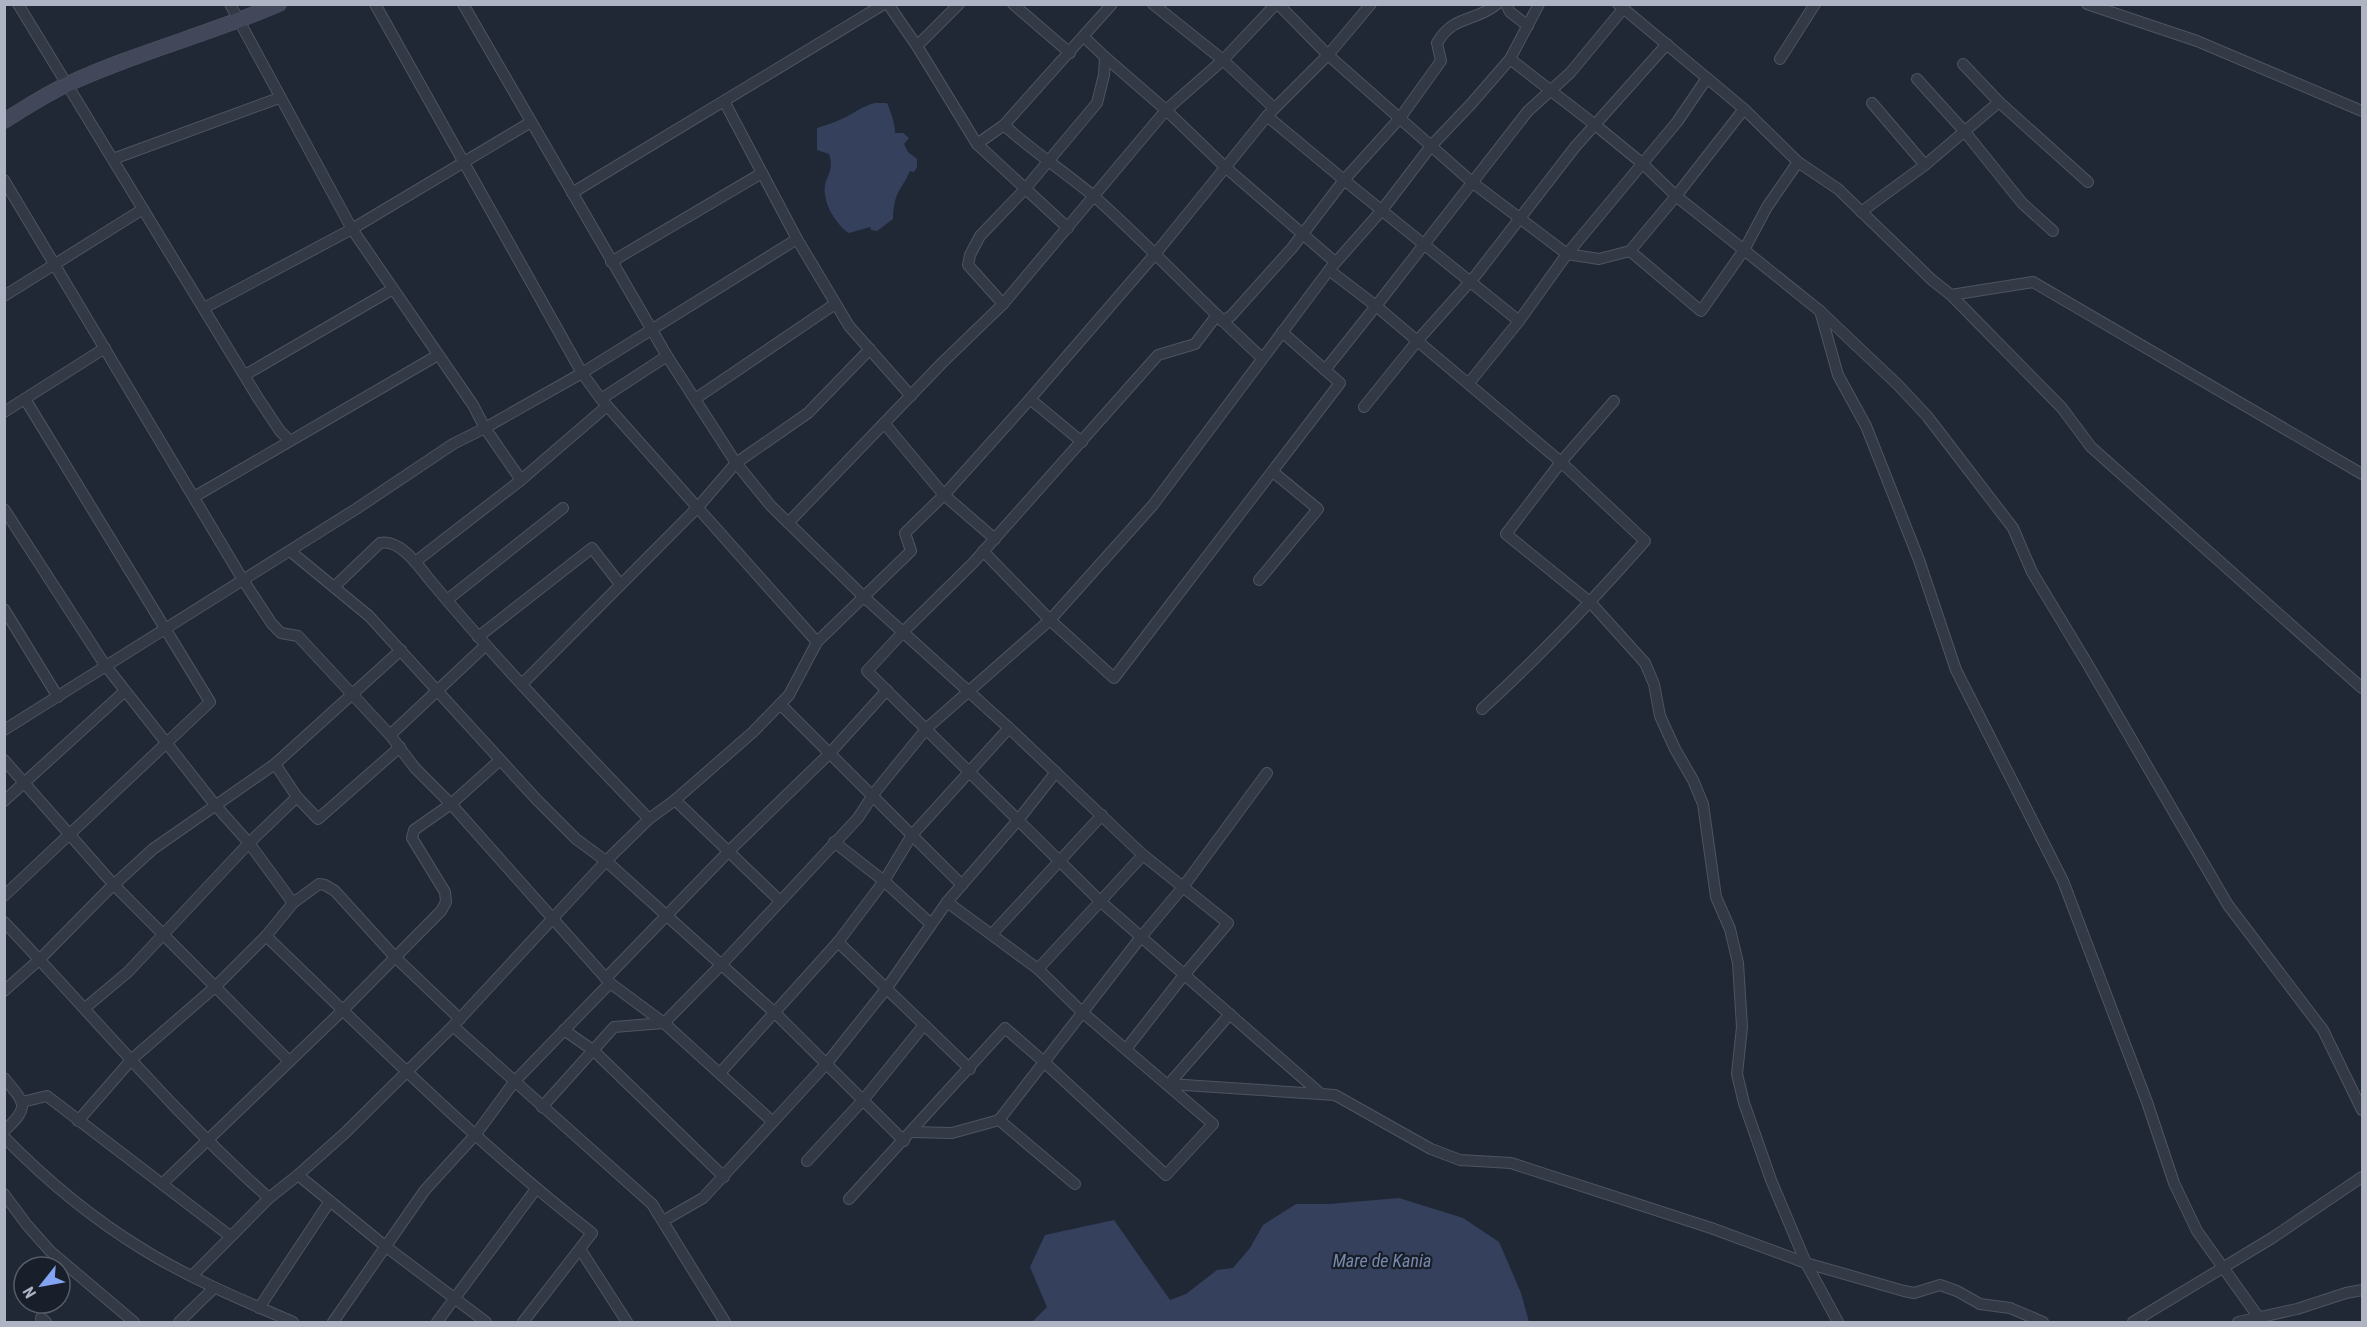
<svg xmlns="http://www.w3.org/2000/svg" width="2367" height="1327" viewBox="0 0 2367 1327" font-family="'Roboto Condensed',sans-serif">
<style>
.water{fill:#35415c}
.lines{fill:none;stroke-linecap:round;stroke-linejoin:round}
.street-casing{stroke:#4e5461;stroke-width:12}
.secondary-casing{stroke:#4e5461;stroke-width:16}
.street{stroke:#343946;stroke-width:10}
.secondary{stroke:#424859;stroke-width:15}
.labels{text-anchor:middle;stroke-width:4.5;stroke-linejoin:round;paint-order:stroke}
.water-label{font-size:18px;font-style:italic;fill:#78a;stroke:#191f2a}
</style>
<rect width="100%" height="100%" fill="#202735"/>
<!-- water -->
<g class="water">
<path d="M875,103H887C891,112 895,124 895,133H903L909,138L904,144L908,152L917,159V167L914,172L910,171C900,193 894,191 893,219L877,231L871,230L870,227L849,233C835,224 820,199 826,181C830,172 833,165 829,154L817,150V128C826,125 836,122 844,118C855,113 862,106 875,103Z"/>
<path d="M1399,1198L1463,1218L1499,1242L1521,1293L1529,1322H1032L1047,1307L1030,1267L1045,1235L1114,1220L1170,1300L1186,1294L1217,1270L1233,1268L1250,1248L1263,1225L1296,1204H1329Z"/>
</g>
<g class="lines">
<!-- street casing -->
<g class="street-casing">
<g id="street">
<path d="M18,4L258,398L280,431L289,440"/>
<path d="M230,4L352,229L473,405L485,428L521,480"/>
<path d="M375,4L582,373L601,399L817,642"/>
<path d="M463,4L667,356L736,463L771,506L864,597L1009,728L1143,855L1228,923L1184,975L1126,1049"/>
<path d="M888,4L917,46L977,144L1068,228"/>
<path d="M1013,4L1070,53"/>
<path d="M1153,4L1223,60L1274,108"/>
<path d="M1278,4L1328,55L1473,183L1567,254L1599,259L1630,251L1701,311L1744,250L1820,311L1898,385L1927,416L2013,528L2032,572L2087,663L2228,905L2323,1030L2362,1110"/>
<path d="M1506,4L1510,12L1528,26"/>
<path d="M2087,4L2197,41L2362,111"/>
<path d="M1084,37L1105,57L1166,110L1224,166L1335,262"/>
<path d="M917,46L959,4"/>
<path d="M1510,59L1594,124L1643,164L1676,196L1744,250L1767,207L1798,162L1744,109L1707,78"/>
<path d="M1780,59L1815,4"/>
<path d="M1963,64L1999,102L2088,182"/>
<path d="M1917,79L1965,132L2022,203L2053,231"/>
<path d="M724,101L797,239L849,326L911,396"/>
<path d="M1872,103L1925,165"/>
<path d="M1267,116L1344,180L1519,321"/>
<path d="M1004,125C1033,152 1067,173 1097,199C1154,250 1206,307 1262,358"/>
<path d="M977,144L1004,125L1112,4"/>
<path d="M113,159L279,98"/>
<path d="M1798,162L1838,189L1932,280L1951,295L2062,408L2091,447L2362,688"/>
<path d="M4,180L243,580L272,624L281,633L298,636L390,735L415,768L451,804L610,983L664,1023L773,1122"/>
<path d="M572,193L884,4"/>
<path d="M1861,212L1925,165L1999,102"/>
<path d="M1630,251L1676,196L1744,109"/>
<path d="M611,262L762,173"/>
<path d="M1329,270L1376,306L1528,111L1570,73L1623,9"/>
<path d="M1951,295L2033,282L2362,474"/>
<path d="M4,296L143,209"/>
<path d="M1003,304L968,265L970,255L980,236L1025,189L1097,103L1104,75L1105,57"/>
<path d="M204,308L352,229L531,122"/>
<path d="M1820,311L1838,375L1866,426L1919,560L1956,670L2063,881L2147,1102L2174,1183L2197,1231L2262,1322"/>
<path d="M1217,315L1195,344L1158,355L973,563L903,632L867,671L1100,901L1321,1094"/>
<path d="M1222,321L1231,316L1292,248L1344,180L1400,118L1438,65L1441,61L1437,43C1454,14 1474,23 1497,4"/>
<path d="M1325,370L1376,306L1561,462L1645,541C1593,600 1540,656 1482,709"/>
<path d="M245,375L393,289"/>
<path d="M1469,383L1519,321L1567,254L1677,122L1707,78L1618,4"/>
<path d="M601,399L667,356"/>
<path d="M695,399L835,304"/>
<path d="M1030,399L1082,442"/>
<path d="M1614,401L1561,462L1506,534L1591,603L1645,663L1654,684L1660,716L1675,749L1693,780L1703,804L1716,897L1730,929L1738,963L1742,1027L1737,1074L1744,1103L1771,1180L1806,1263L1838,1322"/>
<path d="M1364,407L1418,340L1476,275L1575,147L1667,44"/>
<path d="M4,412L105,348"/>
<path d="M884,423L944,495L995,539"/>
<path d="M194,497L438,355"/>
<path d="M4,509L105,665L216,806L249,843L293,903"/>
<path d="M789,522L942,363L1003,304L1166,110L1223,60L1276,4"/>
<path d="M290,551L369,616L537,800L576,839L606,861L775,1013L904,1141"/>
<path d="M983,551L1050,620L1114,678L1340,383L1282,332"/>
<path d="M415,562L521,480L607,406"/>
<path d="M1259,580L1318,509L1273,472"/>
<path d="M334,587L380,543C400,539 418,565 429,579C498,662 574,741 649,819"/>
<path d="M447,600L563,508"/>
<path d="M4,609L58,697"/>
<path d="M478,637L592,548L620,584"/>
<path d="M522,684L698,507L736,463L808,413L870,349"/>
<path d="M780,704L962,885"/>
<path d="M4,730L356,509L453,444L485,428L582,373L797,239"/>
<path d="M390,735L486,645"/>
<path d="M4,760L114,885L289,1061"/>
<path d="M275,764L297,797L318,819L400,747"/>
<path d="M675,800L780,901"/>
<path d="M4,801L125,691"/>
<path d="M834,842L884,881L931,924"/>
<path d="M4,896L210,702L25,399"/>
<path d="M4,922C92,1014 173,1113 269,1198"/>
<path d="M992,934L1102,815"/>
<path d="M266,936C372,1038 476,1143 592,1233L523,1322"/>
<path d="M838,942L970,1069"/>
<path d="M1038,969L1143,855"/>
<path d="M606,978L729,851L830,753L887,690"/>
<path d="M4,991L40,959L107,891L153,849L275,764L401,650"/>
<path d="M85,1008L128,972L249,843L297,797"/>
<path d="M453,1026L652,1204L725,1322"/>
<path d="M564,1030L594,1051L724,1177"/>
<path d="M720,1073L838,942L884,881L912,835L1009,728"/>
<path d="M4,1078C26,1104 30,1107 4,1131"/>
<path d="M1169,1084L1335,1095L1431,1149L1460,1160L1511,1163L1711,1228L1806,1263L1904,1291L1914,1293L1940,1285L1957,1291L1980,1304L2010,1308L2043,1322"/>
<path d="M1169,1084L1230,1014"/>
<path d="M22,1102L47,1096L230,1236"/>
<path d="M542,1107L614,1027L664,1023L721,965L858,818L875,792L927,728L1050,620L1153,505L1329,270L1382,210L1431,146L1471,104L1510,59L1539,4"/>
<path d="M999,1120L1141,937L1183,887L1267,773"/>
<path d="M78,1121L132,1059L215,987L266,936L293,903L319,884L325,885L335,891L394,956L460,1019"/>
<path d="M912,1132L952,1133L999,1120L1075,1184"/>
<path d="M4,1137C45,1179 93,1219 144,1250C191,1279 242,1300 293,1322"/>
<path d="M807,1161L864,1099L924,1025"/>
<path d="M298,1175L385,1246L486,1322"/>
<path d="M162,1184L343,1010L441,911L446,902L445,892L412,838L414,830L451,804L500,760"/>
<path d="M4,1194L27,1225L50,1251L134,1322"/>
<path d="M849,1199L1005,1028L1043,1061L1166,1175L1213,1124L1082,1012L1038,969L947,902"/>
<path d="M663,1221L703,1198L827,1063L886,989L947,902L1019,819L1056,772"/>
<path d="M580,1249L627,1322"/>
<path d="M192,1276L269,1198L298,1175L345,1133L453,1026L606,861L649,819L675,800L753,732L789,695L817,642L911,551L905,533L944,495L1030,399L1156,253L1267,116L1328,55L1371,4"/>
<path d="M259,1308L330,1201"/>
<path d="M41,1318L46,1322"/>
<path d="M179,1322L214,1288"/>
<path d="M333,1322L425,1190L476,1134L514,1082L610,983"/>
<path d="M437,1322L536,1189"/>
<path d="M2133,1322L2272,1238L2362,1177"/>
<path d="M2238,1322L2297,1309L2346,1293L2362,1290"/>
</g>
</g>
<!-- secondary casing -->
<g class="secondary-casing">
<path id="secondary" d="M4,121C25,108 46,94 68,84C137,52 210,34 279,4"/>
</g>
<!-- street -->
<use href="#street" class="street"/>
<!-- secondary -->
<use href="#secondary" class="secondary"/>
</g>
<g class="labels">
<!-- water labels -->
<g class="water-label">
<text x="1382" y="1267">Mare de Kania</text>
</g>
</g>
<!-- border -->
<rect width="2367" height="1327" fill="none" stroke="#aeb4c3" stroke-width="12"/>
<!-- north arrow -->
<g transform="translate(42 1285) rotate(239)"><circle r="28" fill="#191f2a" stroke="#555b67" stroke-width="1.5"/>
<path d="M0-4.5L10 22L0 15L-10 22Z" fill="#83a4f3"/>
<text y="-9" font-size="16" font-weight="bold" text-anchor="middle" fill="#aeb4c3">N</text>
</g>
</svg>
